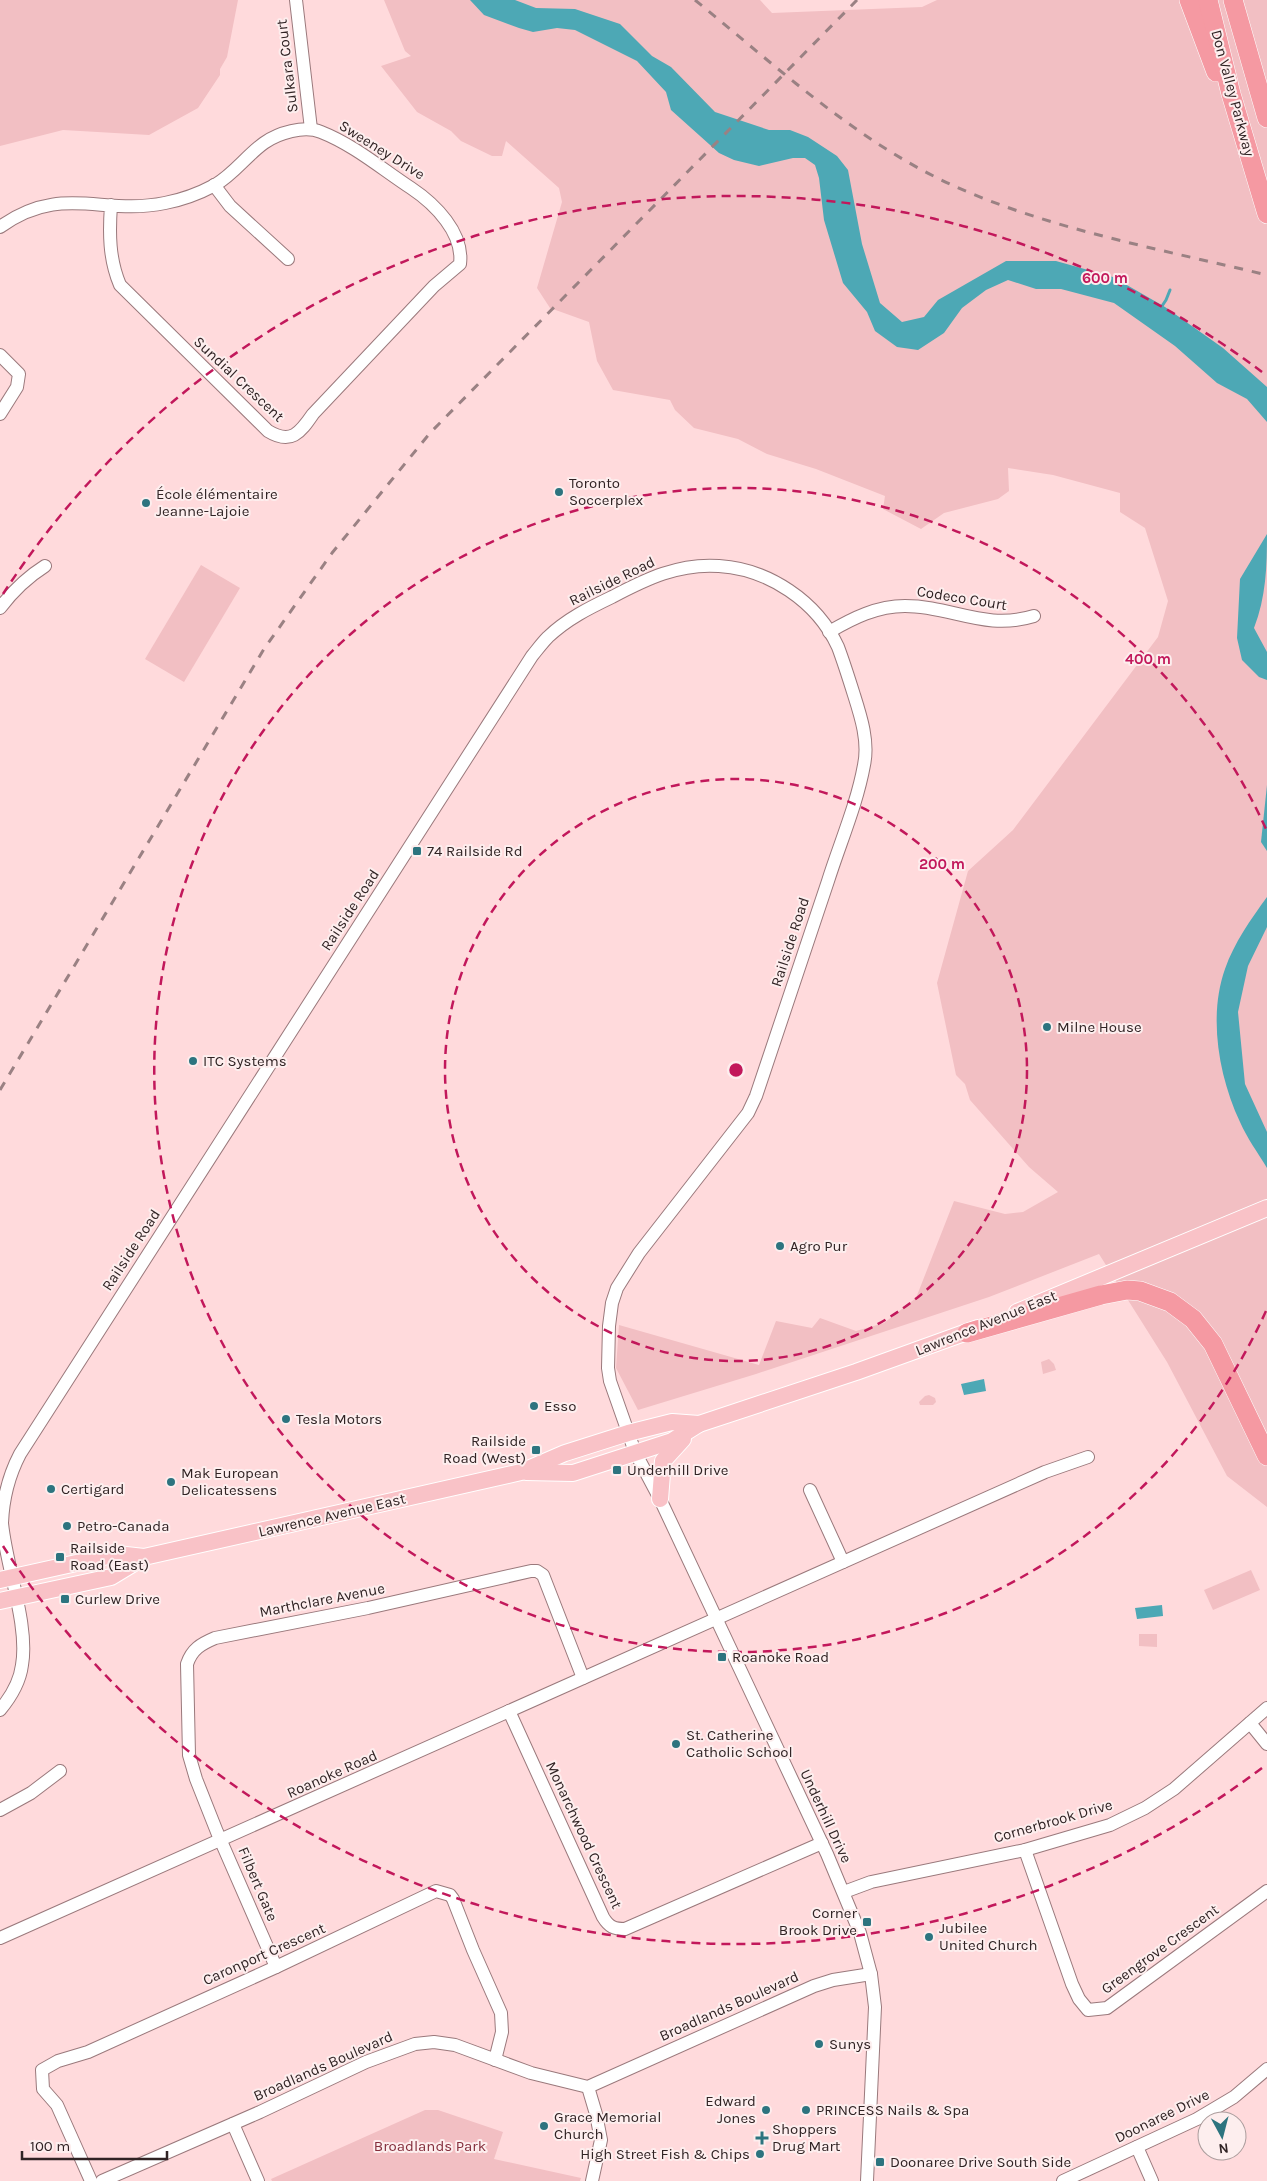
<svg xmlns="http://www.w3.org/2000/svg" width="1267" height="2181" viewBox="0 0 1267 2181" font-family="Karla,sans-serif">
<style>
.green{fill:#f2bfc3}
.water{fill:#4da8b5}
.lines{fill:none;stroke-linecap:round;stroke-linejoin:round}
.stream{stroke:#4da8b5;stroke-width:3}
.minor-casing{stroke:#9a797c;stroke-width:14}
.major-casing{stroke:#fff;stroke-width:18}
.highway-casing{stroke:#fff;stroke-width:20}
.minor{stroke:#fff;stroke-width:12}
.major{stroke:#f9c2c7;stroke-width:16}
.highway{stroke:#f599a2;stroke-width:19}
.rail{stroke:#9a8183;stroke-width:3;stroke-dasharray:9 9;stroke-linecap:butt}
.ring{fill:none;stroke:#c2185b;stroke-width:2.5;stroke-dasharray:9 6}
.poi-dot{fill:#2d747f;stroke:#fdeeee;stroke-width:2}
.labels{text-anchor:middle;stroke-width:4;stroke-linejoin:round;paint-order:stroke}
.street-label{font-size:15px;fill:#302324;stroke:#fdeeee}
.poi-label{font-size:15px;fill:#302324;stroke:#fdeeee;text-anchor:start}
.park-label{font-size:15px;fill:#842e3c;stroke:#fdeeee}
.centre{fill:#c2185b;stroke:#fdeeee;stroke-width:2.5}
.ring-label{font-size:15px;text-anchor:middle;font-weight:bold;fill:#c2185b;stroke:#fdeeee;stroke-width:4;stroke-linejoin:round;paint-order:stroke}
</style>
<rect width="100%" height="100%" fill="#ffdadc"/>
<!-- green -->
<g class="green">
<path d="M0,0H238L227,57L220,69V75L198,108L149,135L63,130L0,146Z"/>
<path d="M384,0H760L772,13L922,7L937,0H1267V1507L1227,1476L1167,1362L1099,1254L989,1297L756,1374L638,1410L616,1368L619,1325L759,1365L776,1321L812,1328L820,1318L856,1331L884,1323L916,1298L954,1201L1005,1214L1023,1212L1058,1192L1029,1167L970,1100L965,1084L956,1075L937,983L968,871L1013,830L1158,637L1168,601L1145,528L1120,512V493L1053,475L1008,468L1009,491L998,499L944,513L921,529L883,509L885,496L816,469L767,454L738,439L694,428L675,410L670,400L613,390L597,361L589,322L550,308L537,288L562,202L559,188L506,141L502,156H492L461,141L451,131L417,112L381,66L411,56L405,51Z"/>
<path d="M201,565L240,588L184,682L145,659Z"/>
<path d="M1049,1359L1054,1364L1056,1370L1043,1374L1041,1362Z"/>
<path d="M929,1395L935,1398L936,1402L933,1405H920L919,1402L925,1396Z"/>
<path d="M1251,1570L1260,1590L1213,1610L1204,1590Z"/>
<path d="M1139,1634H1157V1647L1139,1646Z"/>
<path d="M425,2110H438L503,2132L494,2159L581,2178L580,2181H272L271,2179Z"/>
</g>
<!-- water -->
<g class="water">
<path d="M470,0H515L536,8L575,9L620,24L652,56L671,67L715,112L769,130H790L808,137L837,156L848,170L862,244L880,303L902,322L924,317L938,300L1006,261H1056L1113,277L1165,307L1223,348L1267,387V422L1247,399L1217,383L1175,346L1114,303L1061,289H1036L1008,280L986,290L962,308L944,333L918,350L897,347L875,331L867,312L843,283L824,220L819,178L815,165L805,158H793L759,166L734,160L719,153L671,110L666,92L637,61L575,30L557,28L533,32L519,28L484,15Z"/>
<path d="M1267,534C1267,567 1266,597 1254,628L1267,652V680L1259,677L1242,660L1237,638L1240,579Z"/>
<path d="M1267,785V851L1261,842Z"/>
<path d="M1267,897V927L1248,966L1238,1012L1245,1084L1267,1132V1168C1258,1153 1247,1138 1240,1122C1219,1077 1208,1017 1225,969C1234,943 1251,919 1267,897Z"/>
<path d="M984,1379L986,1391L964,1395L961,1384Z"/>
<path d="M1162,1605L1163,1616L1137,1619L1135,1608Z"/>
</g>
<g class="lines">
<!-- stream -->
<path class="stream" d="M1160,309L1166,300L1170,290"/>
<!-- minor casing -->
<g class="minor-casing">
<g id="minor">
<path d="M296,0L311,129"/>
<path d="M214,185L230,206L288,259"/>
<path d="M0,227C61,183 102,216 165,203C181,200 200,193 215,185C234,174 246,156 264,143C278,133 304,125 321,132C354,145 382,169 411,188C435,204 464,233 460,264L434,286L313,414C300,433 291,445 268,431L120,285C109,259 109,233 111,205"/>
<path d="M0,355L19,374L17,387L0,414"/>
<path d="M0,608C13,591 26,578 45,566"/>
<path d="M829,632C853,618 877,606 905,606C952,606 985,631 1034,616"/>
<path d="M810,1490L843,1562"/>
<path d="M0,1710C10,1698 20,1681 22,1665C29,1625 6,1566 2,1523C3,1498 8,1477 20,1454L532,656C537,650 542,643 548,637C567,619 589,608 612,597C646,579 679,563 719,566C768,569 817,601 838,647C844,663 849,679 854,695C861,717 869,742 864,765C857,804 840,843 828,881C804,952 780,1024 756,1096L748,1113L639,1253L617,1288L612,1303L609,1326L608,1368L610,1381L635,1452L660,1499L827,1854L860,1933L871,1974L875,2007L867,2181"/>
<path d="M509,1711L603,1917C609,1927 614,1929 625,1929L822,1843"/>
<path d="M1250,1723L1267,1744"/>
<path d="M0,1810L31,1793L60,1771"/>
<path d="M1025,1850L1072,1984L1079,1999L1088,2010L1107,2008L1267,1891"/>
<path d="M844,1892L871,1882L1025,1850L1110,1825L1145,1808L1174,1789L1267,1708"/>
<path d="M0,1938L1045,1472L1088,1457"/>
<path d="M276,1967L217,1832L196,1779L189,1755L187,1664C192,1649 201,1644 215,1638L368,1608L531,1571H537L543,1575L583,1678"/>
<path d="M588,2087L596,2114L601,2140L592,2181"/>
<path d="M233,2124L258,2181"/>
<path d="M1137,2147L1152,2181"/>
<path d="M91,2181L57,2105L43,2089L42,2070L58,2061L88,2052L276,1967L436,1891L450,1895L453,1899L473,1950L501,2013L502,2032L495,2060"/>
<path d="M102,2181L260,2112L366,2062L415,2044L434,2042L455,2045L531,2073L588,2087L814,1986L833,1980L871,1974"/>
<path d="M1063,2181L1197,2119L1234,2097L1267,2069"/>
</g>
</g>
<!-- major casing -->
<g class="major-casing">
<g id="major">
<path d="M1017,1312L1267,1208"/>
<path d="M526,1472L573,1473L672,1441L699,1424"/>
<path d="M660,1499L663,1461L683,1439"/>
<path d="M0,1580L117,1554L144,1557"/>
<path d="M0,1601L111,1577L144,1557L521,1472L565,1453L628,1433L672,1422L699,1424L856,1372L978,1328"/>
</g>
</g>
<!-- highway casing -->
<g class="highway-casing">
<g id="highway">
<path d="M1189,0L1216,72"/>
<path d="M1208,0L1231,94L1267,214"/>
<path d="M1233,0L1267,118"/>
<path d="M967,1333L1101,1295L1127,1290L1140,1291L1170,1302L1193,1319L1213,1344L1267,1456"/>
</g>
</g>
<!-- minor -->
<use href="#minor" class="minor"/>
<!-- major -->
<use href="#major" class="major"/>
<!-- highway -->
<use href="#highway" class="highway"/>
<!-- rail -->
<g class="rail">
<path d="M695,0C776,66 856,141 952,185C1048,229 1164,250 1267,275"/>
<path d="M0,1090L264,649L332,553L430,433L857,0"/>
</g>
</g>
<!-- distance rings -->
<g class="ring">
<circle cx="736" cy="1070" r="291"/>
<path d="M1266 1311A582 582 0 1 1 1266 829"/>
<path d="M1262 1768A874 874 0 0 1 3 1546M3 594A874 874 0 0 1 1262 372"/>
</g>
<!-- markers -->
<g class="poi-dot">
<circle cx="559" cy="492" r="5"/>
<circle cx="146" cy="503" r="5"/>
<rect x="412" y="846" width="10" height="10" rx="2.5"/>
<circle cx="1047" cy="1027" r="5"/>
<circle cx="193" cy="1061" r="5"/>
<circle cx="780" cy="1246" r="5"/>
<circle cx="534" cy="1406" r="5"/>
<circle cx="286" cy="1419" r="5"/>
<rect x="531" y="1445" width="10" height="10" rx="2.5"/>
<rect x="612" y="1465" width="10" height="10" rx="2.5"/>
<circle cx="171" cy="1482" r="5"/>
<circle cx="51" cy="1489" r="5"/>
<circle cx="67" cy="1526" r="5"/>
<rect x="55" y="1552" width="10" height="10" rx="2.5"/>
<rect x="60" y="1594" width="10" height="10" rx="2.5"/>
<rect x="717" y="1652" width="10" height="10" rx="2.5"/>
<circle cx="676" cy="1744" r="5"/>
<rect x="862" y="1917" width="10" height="10" rx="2.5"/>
<circle cx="929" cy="1937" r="5"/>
<circle cx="819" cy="2044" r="5"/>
<circle cx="766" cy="2110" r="5"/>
<circle cx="806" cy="2110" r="5"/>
<circle cx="544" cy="2126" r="5"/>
<path d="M759.5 2130.5h5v5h5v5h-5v5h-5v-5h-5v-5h5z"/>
<circle cx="760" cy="2154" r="5"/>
<rect x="875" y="2157" width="10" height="10" rx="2.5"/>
</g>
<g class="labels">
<!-- street labels -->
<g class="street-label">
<text transform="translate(287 66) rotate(-97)" y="5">Sulkara Court</text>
<text transform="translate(1233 93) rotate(75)" y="5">Don Valley Parkway</text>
<text transform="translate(382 150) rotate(32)" y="5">Sweeney Drive</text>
<text transform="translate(239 379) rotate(43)" y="5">Sundial Crescent</text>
<text transform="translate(612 581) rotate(-26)" y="5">Railside Road</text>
<text transform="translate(962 598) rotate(9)" y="5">Codeco Court</text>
<text transform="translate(350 910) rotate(-57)" y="5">Railside Road</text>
<text transform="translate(790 942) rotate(-72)" y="5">Railside Road</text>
<text transform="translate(131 1250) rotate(-57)" y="5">Railside Road</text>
<text transform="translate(986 1323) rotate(-22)" y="5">Lawrence Avenue East</text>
<text transform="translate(332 1515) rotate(-13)" y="5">Lawrence Avenue East</text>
<text transform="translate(322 1600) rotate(-11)" y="5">Marthclare Avenue</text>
<text transform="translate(332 1774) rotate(-24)" y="5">Roanoke Road</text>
<text transform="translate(826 1816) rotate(65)" y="5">Underhill Drive</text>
<text transform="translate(1053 1821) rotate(-16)" y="5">Cornerbrook Drive</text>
<text transform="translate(584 1835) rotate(65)" y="5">Monarchwood Crescent</text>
<text transform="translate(258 1884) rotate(67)" y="5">Filbert Gate</text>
<text transform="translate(1160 1949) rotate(-36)" y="5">Greengrove Crescent</text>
<text transform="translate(264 1954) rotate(-24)" y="5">Caronport Crescent</text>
<text transform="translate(729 2006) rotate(-24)" y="5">Broadlands Boulevard</text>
<text transform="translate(323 2066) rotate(-24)" y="5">Broadlands Boulevard</text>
<text transform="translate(1162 2116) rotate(-26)" y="5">Doonaree Drive</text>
</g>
<!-- poi labels -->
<g class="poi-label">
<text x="569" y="488">Toronto<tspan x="569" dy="17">Soccerplex</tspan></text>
<text x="156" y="499">École élémentaire<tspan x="156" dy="17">Jeanne-Lajoie</tspan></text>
<text x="427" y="856">74 Railside Rd</text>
<text x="1057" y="1032">Milne House</text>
<text x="203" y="1066">ITC Systems</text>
<text x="790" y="1251">Agro Pur</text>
<text x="544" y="1411">Esso</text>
<text x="296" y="1424">Tesla Motors</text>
<text x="526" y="1446" text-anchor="end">Railside<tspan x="526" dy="17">Road (West)</tspan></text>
<text x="627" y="1475">Underhill Drive</text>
<text x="181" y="1478">Mak European<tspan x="181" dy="17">Delicatessens</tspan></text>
<text x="61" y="1494">Certigard</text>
<text x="77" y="1531">Petro-Canada</text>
<text x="70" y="1553">Railside<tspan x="70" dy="17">Road (East)</tspan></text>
<text x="75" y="1604">Curlew Drive</text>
<text x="732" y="1662">Roanoke Road</text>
<text x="686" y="1740">St. Catherine<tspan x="686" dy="17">Catholic School</tspan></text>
<text x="857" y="1918" text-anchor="end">Corner<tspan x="857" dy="17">Brook Drive</tspan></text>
<text x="939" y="1933">Jubilee<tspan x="939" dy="17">United Church</tspan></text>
<text x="829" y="2049">Sunys</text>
<text x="756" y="2106" text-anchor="end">Edward<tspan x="756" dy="17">Jones</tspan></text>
<text x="816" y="2115">PRINCESS Nails &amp; Spa</text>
<text x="554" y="2122">Grace Memorial<tspan x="554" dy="17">Church</tspan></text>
<text x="772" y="2134">Shoppers<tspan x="772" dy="17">Drug Mart</tspan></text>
<text x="750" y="2159" text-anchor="end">High Street Fish &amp; Chips</text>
<text x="890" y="2167">Doonaree Drive South Side</text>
</g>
<!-- park labels -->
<g class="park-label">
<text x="430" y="2151">Broadlands Park</text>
</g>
</g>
<circle cx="736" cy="1070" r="8" class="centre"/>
<g class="ring-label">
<text x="1105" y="283">600 m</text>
<text x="1148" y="664">400 m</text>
<text x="942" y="869">200 m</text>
</g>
<!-- north arrow -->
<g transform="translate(1222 2136) rotate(173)"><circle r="24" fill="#fdeeee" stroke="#ab9d9d"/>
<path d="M0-4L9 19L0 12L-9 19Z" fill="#2d747f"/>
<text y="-8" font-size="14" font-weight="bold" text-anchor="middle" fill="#302324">N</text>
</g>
<!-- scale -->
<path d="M22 2151v8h145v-8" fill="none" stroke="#302324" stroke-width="2.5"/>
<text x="30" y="2151" font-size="15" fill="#302324" stroke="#fdeeee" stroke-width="4" paint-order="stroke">100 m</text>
</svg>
